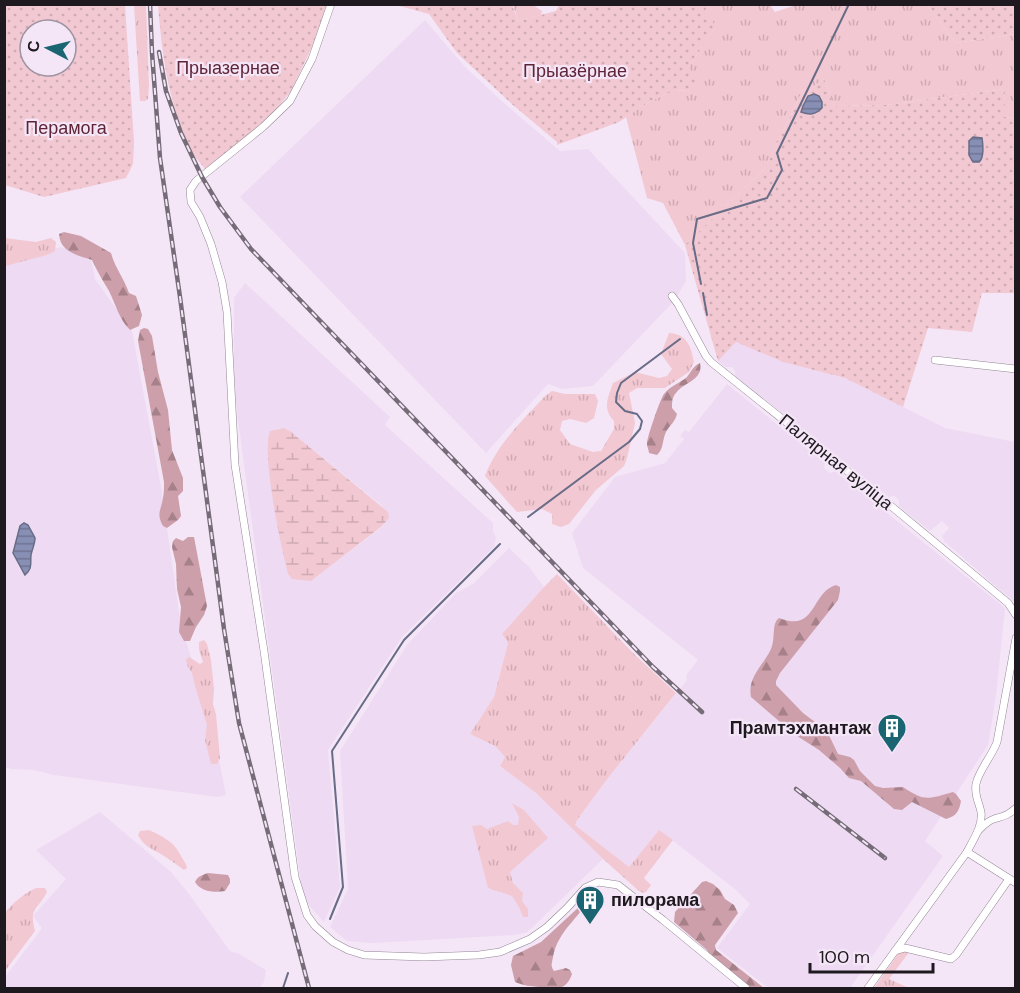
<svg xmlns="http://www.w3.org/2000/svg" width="1020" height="993" viewBox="0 0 1020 993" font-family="'DM Sans',sans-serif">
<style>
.built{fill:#eedbf3;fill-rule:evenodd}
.grass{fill:url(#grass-tufts)}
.forest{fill:url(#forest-firs)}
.wetland{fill:url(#wetland-marsh)}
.garden{fill:url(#garden-dots);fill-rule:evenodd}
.water{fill:url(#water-rules);stroke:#686c87;stroke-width:1.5}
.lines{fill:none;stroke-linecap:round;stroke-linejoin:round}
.stream{stroke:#686c87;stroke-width:2}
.minor-casing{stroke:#928695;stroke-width:8}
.minor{stroke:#fff;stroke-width:7}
.rail-casing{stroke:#756c77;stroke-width:4.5}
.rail{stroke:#f4e6f7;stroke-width:2;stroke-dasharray:7;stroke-linecap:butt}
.labels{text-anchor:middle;stroke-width:4.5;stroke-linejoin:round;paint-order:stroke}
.park-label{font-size:18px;fill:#5f2537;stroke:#f4e6f7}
.street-label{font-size:18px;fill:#1e191f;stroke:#f4e6f7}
.poi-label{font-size:18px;font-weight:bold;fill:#1e191f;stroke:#f4e6f7;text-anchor:end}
</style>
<defs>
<pattern id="grass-tufts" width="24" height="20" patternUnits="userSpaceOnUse" patternTransform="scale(1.5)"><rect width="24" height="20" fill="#f2c8d2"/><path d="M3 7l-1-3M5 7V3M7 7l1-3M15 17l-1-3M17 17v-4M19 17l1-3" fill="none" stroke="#cfabb4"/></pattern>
<pattern id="forest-firs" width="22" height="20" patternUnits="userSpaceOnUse" patternTransform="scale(1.5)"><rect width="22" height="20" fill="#cd9faa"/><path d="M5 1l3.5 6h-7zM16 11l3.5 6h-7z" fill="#a6818a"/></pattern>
<pattern id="wetland-marsh" width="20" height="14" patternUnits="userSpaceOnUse" patternTransform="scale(1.5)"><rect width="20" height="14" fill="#f2c8d2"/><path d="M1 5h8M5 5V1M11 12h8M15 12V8" fill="none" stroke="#cfabb4"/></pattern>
<pattern id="garden-dots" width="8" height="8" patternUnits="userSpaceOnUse" patternTransform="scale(1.5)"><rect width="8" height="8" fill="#f2c8d2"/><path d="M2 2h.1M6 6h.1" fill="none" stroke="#cfabb4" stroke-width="1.8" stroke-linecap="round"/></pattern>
<pattern id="water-rules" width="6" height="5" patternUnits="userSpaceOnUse" patternTransform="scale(1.5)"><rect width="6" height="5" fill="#888fb4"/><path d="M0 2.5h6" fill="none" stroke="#6f7492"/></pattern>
</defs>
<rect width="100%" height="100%" fill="#f4e6f7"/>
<!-- built -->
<g class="built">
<path d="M425,20L465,67L504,103L560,151L588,149L685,253L686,281L675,300L593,386L562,389L548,384L486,453L240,197Z"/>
<path d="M61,247L90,256L95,279L132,331L161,487L181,625L212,724L226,795L217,797L54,775L34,770L11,769L5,767V265L38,253Z"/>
<path d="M245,283L390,417L385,425L493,523V531L496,538L494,547L402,637L328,750L340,887L324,922L305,901L302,890L234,391V298ZM284,428L290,431L381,505L389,518L381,528L311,581L270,475L268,440L269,433L277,429Z"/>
<path d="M736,342L783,362L845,378L945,428L1015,442V603L944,541L942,536L949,528L942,521L930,531L899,506V500L894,496L889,497L735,376V371L732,367H726L718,361Z"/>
<path d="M727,384L825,463L824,468L830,473L835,471L1005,608L996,696L988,745L925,841L943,856L850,988H768L717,948L750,904L736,890L659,830L629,867L575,825L577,820L608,778L687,680L686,675L698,660L583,568L572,533L615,477L665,463L684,439L680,436L685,430L689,432Z"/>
<path d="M509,548L529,567L544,587L502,634L508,643L494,697L470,734L495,746L505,757L500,766L536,793L603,859L534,926L527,932L515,935L373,943L347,941L330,927L348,889L340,751L407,645L456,593L473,584Z"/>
<path d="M100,812L171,872L189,894L230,951L239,954L266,970L264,982L260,988H5V977L42,928L33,916L66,879L36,850Z"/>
</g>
<!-- grass -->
<g class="grass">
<path d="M799,4L927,5L956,43L1015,34V118L1003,117L1005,89L886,105L834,106L824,79L800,96L765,168L685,245L663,203L647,198L626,117L647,103L673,91L691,90L688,67L715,28L705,10L710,5H770L775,12Z"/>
<path d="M134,5H146L149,86L148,99L145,101H140Z"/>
<path d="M513,5H533L542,11L541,15L518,21Z"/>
<path d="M5,238L36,242L51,238L56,242L55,251L47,255L5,266Z"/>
<path d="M669,333C687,334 691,346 694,362L689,372L665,388H637L629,393L635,423L627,458L624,466L596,490L569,524L561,527L552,524V514L542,509L517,512L485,476C497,444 523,420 545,396L552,391L565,394H595L598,401L594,418L586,423L570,419L562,421L560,430L570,444L593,452L601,451L614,429V421C602,408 608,398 613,383L635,372L659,378L667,376L672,369L661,354Z"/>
<path d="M557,574L634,654L676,693L608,778L577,820L575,825L629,867L659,830L673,840L644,878L651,885L646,892L643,893L639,891L603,859L536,793L500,766L505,757L495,746L470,734L494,697L508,643L502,634L544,587Z"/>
<path d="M204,640L207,644L211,660L214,689L213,704L216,714L220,758L217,764H211L205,740L207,725L195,686L192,673L188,667L186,660L189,657L200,664L203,662L199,650V642Z"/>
<path d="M512,803L524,810L548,838L510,872L513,883L523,893L522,901L528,909V917H523L519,907L512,896L488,888L472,826L481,825L487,829L508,821L513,825H518L519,817Z"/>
<path d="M149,830C162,836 173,841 180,854C182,859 186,862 187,868L184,870C177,865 171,860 164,856C152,848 145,848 138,835L140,831Z"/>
<path d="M36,888H45L47,892C37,911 29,907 35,931L5,971V913C14,902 23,894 36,888Z"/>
<path d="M902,951H910L889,979L909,988H874L899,953Z"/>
</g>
<!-- forest -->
<g class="forest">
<path d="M64,232L81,236L111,253C115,268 124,278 129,293L136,296L142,315L139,326L130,330C119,319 116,305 109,291C103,281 97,271 92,260C77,255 60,252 59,234Z"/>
<path d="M144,328L148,329L152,336L158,372L168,410L172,450L183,478V491L178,496L181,516L178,520L167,528L163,526C156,513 161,511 163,498C164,493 164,487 164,482L138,341L140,330Z"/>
<path d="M700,363C704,380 684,382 676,393C672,397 672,403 672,408L677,414C675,422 670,425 666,432C662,440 664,449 657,455L649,453C649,451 647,446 647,444C646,440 661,397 664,394C670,386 680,383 687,377C691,372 693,366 700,363Z"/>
<path d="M188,537H194L207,606L204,615L196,627L190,641H184L179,632L181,607L177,589L176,564L172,547L173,541L176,538L183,541Z"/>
<path d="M836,585L840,587V591L838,600L780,673L776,681V685L803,713L827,731L838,754L850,757L854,760L860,771L875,786L883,788L903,787C925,802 928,799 953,792L956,794L961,801C959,812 956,816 946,819L912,802L902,810L894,809L861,781L849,778L840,768L819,750L794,734L751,697C747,677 763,666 771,649C776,638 771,624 779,618C817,633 810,593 836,585Z"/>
<path d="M208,873L228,875L230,879V883L225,891C215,893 201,892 195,882C198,876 202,875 208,873Z"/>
<path d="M706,881L713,884L720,890L725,899L734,905L738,913L715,945L716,950L764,988H749L711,957L707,950L674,922L675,912L702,882Z"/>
<path d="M580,906H583C581,913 576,916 572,922C563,932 555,944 553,957C552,964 550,965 554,971L566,968L570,970L572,974C566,992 555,988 540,987C530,986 524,986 515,982L511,965L513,956L541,942Z"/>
</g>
<!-- wetland -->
<path class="wetland" d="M284,428L290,431L388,512L389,518L381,527L311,581L292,579L288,574C281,547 261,454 270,431Z"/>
<!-- garden -->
<g class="garden">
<path d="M4,5H125L134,142L133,164L126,178L44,197L5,185ZM30,30H66V66H30Z"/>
<path d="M158,5H327L312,47L291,91L265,123L205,169C200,162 192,155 189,146C168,100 162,55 158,5Z"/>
<path d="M396,5H512L518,21L556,11L559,5H710L705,10L716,27L688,67L697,81L691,90L673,91L647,103L619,122L557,145V142L513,105L457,53L429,14Z"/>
<path d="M927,5H1015V34L956,43Z"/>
<path d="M824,79L834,106L886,105L1005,89L1004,117L1015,118V293H982L972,332L928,328L903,407L845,378L783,362L736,342L718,361L685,245L765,168L800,96Z"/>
</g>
<!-- water -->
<g class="water">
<path d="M814,94L819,96L822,102V108C815,115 810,115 801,112L803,106L808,96Z"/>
<path d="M973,137L982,138C983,145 984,158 979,162H973L969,155V141Z"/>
<path d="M24,523L28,525L35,538C35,544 32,549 31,555C30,564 33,568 25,575L13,553L20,526Z"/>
</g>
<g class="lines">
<!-- stream -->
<g class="stream">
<path d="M701,284L693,243L697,219L767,198L782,170L777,153L849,4"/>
<path d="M703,293L707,315"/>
<path d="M528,517L629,442L640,429L642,421L637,414L625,411L616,402L617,393L621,383L680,339"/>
<path d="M330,919L343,887L332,751L404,640L500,544"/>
<path d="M283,988L288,973"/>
</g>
<!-- minor casing -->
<g class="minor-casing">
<g id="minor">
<path d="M331,4L312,59L290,101L263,127L196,181L190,190L191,202L200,217L211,244L222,282L227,312L235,465L264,651L295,877L307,915L315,926L333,942L348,950L364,955L424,957L479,955L500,952L530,939L547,927L567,908L585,888L598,882L618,885L663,920L746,988"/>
<path d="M672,296L678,304L706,356L711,362L891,506L1008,603L1016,615"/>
<path d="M935,360L1016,369"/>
<path d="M978,831C983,826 987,821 994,819C1004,816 1007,816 1016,808"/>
<path d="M967,852L1016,883"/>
<path d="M895,951L905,948L951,959L956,955L1009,879"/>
<path d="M868,988L967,852C973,840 983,826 981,812C979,802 974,795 976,784C979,770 992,756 997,742L1016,638"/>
</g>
</g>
<!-- minor -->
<use href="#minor" class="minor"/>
<!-- rail casing -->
<g class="rail-casing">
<g id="rail">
<path d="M150,4L152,53L160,158L180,297L224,629L239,723L309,988"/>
<path d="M159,52L166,91L181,133L202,177L220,207L251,249L653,667L702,712"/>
<path d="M796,789L885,858"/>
</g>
</g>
<!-- rail -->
<use href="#rail" class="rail"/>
</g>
<!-- icons -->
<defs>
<g id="building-pin" transform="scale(1.5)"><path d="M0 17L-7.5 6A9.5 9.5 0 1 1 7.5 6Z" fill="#1b6472" stroke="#f4e6f7"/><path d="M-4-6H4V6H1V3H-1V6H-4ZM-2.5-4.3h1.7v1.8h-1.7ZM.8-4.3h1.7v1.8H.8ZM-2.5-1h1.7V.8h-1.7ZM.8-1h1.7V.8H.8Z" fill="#fff"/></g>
</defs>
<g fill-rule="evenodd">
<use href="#building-pin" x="892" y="728"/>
<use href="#building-pin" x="590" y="900"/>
</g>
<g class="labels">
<!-- park labels -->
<g class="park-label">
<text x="228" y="74">Прыазернае</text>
<text x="575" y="77">Прыазёрнае</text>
<text x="66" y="134">Перамога</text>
</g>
<!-- street labels -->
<g class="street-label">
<text transform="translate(836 462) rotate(39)" y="6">Палярная вуліца</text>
</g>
<!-- poi labels -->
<g class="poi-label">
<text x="871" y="734">Прамтэхмантаж</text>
<text x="611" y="906" text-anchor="start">пилорама</text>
</g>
</g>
<!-- border -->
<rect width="1020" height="993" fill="none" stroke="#1e191f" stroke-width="12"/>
<!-- north arrow -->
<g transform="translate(48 48) rotate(277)"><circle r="28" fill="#f4e6f7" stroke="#9e94a1" stroke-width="1.5"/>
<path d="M0-4.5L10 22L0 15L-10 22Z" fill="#1b6472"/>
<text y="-9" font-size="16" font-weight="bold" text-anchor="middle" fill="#1e191f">С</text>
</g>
<!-- scale -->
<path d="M810 963v9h123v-9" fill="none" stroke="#1e191f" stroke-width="3"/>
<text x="819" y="963" font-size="18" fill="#1e191f" stroke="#f4e6f7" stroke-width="4.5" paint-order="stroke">100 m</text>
</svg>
